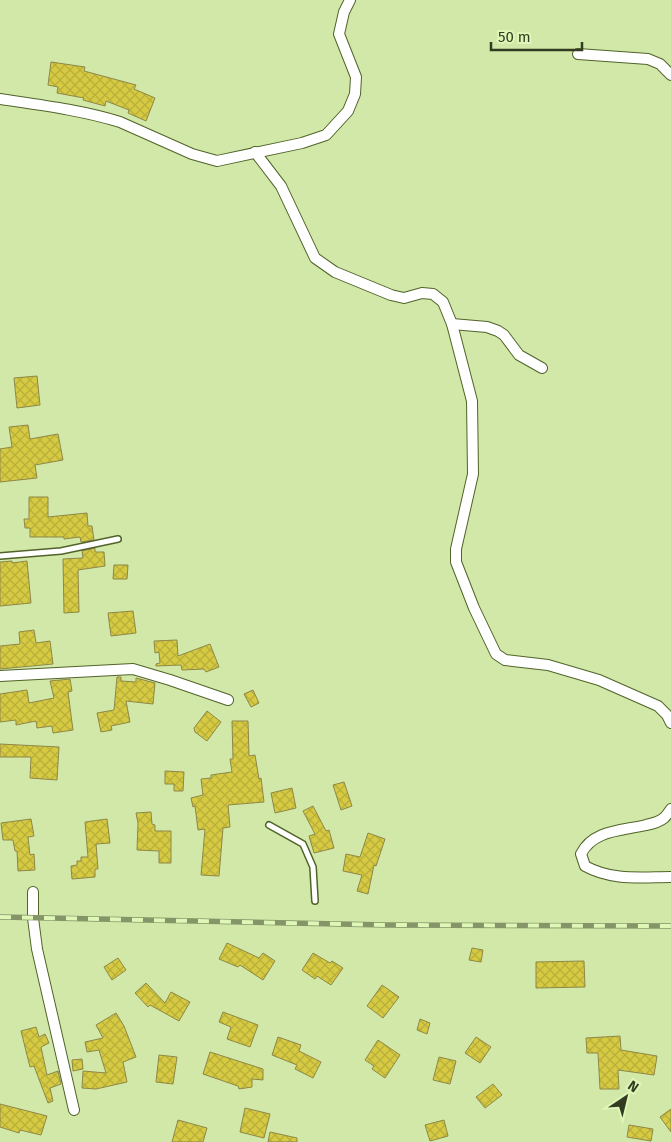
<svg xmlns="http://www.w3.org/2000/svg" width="671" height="1142" viewBox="0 0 671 1142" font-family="'Fira Sans',sans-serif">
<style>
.building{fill:url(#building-cross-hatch);stroke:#8d8847}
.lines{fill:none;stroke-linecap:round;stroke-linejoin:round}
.service-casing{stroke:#516329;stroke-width:8}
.minor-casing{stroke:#516329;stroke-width:12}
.service{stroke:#fff;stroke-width:5}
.minor{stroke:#fff;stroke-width:10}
.rail-casing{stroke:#859568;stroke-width:5.5}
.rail{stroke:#def6b6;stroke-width:4;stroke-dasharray:11;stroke-linecap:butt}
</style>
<defs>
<pattern id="building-cross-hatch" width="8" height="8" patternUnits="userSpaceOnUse" patternTransform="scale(1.25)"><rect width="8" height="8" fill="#d6ca42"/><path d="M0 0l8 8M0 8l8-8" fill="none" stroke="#b8ae3a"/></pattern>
</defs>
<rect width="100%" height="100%" fill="#d1e8a9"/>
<!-- building -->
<g class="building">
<path d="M51,62L85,67L84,71L136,85L134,89L155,98L146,121L128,113L129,110L106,101L105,106L83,100L84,98L57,93L58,87L48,85Z"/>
<path d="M37,376L40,405L17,408L14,378Z"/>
<path d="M28,425L30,439L58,434L63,460L35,465L37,478L0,482V449L12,447L9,427Z"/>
<path d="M29,497H48V517L87,513L88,526H92L94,540L81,542L80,537L64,539V537H30V528H25L24,519H29Z"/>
<path d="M95,548V552H104L105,566L78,570L79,612L64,613L63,559L83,558L82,551Z"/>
<path d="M12,561V563L27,561L31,603L0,606V562Z"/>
<path d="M114,565H128L127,579H113Z"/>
<path d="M133,611L136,633L111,636L108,613Z"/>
<path d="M34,630L36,643L50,641L53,664L0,669V646L20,644L19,632Z"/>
<path d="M177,640L178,656L210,644L219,667L206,672L204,669L182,670L181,665L156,666V664L160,663L159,652L155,653L154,641Z"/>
<path d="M117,677H121V681L136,682V678L155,683L153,704L126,701L130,722L111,726L112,730L101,732L97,713L114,710Z"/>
<path d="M70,679L72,691L68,692L73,730L53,733L52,726L37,728L36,721L16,725V720L0,722V694L27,690L29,703L54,698L50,681Z"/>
<path d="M253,690L259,703L251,707L244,694Z"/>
<path d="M207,711L221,722L207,741L195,732L194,728Z"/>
<path d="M232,721H248L249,756L255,755L259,779L261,778L264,802L228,805L230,827L223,828L219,876L201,875L205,829L198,830L195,806L193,807L191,798L203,795L201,779L211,778V775L232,772L230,759H233Z"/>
<path d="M0,744L59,747L57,780L30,778L31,757H0Z"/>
<path d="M165,771L184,772L183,791H174V784H165Z"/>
<path d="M344,782L352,806L341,810L333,785Z"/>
<path d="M292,788L296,808L275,813L271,793Z"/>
<path d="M313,806L326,831L329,830L334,848L314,853L309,836L315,834L303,811Z"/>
<path d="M151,812L152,824L155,825V831H171V863H159V851L137,850L138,823L136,813Z"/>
<path d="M31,819L34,836L28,837L30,855L34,854L35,870L18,871L17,851H15L13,840H3L1,823Z"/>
<path d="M107,819L110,843L96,844L98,869H95V877L72,879L71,866L77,865V861H81V857H88L85,822Z"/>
<path d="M368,833L385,839L376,866L374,865L368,894L357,891L362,875L343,871L346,854L360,857Z"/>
<path d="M227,943L259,958L263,953L275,961L263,980L240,965L238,967L219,959Z"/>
<path d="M472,948L483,950L481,962L469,960Z"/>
<path d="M313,953L330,963L332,961L343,968L331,985L317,976L315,979L302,970Z"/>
<path d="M118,958L126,970L112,980L104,967Z"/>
<path d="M584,961L585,987L536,988V962Z"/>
<path d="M146,983L165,1003L171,992L190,1002L179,1021L150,1005L148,1007L135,993Z"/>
<path d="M382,985L399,997L383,1018L367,1006Z"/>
<path d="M223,1012L258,1025L250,1047L227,1039L231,1027L219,1022Z"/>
<path d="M116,1013L124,1026L136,1057L123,1062L127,1082L96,1089L82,1088L83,1071L106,1073L99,1050L87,1052L85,1042L103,1038L96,1025Z"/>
<path d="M420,1019L430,1023L427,1034L417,1030Z"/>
<path d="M36,1027L39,1037L45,1034L49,1043L41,1047L47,1075L58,1071L61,1084L50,1088L53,1101L48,1103L34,1066L30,1067L21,1031Z"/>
<path d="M620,1036L621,1050L657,1056L654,1075L618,1070L619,1089H600L598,1053H587L586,1038Z"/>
<path d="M278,1037L301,1045L299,1051L321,1062L313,1078L295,1069L297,1065L272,1055Z"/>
<path d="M476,1037L491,1047L480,1063L465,1053Z"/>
<path d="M378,1040L400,1055L385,1078L372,1069L374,1066L365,1060Z"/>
<path d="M210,1052L263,1069V1080L252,1079V1087L239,1089L238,1086L203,1074Z"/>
<path d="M159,1055L177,1057L173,1084L156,1082Z"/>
<path d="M439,1057L456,1061L450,1084L433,1080Z"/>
<path d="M82,1059L83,1069L73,1071L72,1060Z"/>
<path d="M493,1084L502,1095L485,1108L476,1097Z"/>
<path d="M0,1104L47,1116L41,1135L20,1130L19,1133L0,1127Z"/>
<path d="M245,1108L270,1114L264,1138L240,1132Z"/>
<path d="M671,1109V1132L660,1117Z"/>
<path d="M178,1120L207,1128L203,1142H172Z"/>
<path d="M444,1120L448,1136L430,1141L425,1125Z"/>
<path d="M629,1125L653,1129L651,1141L627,1137Z"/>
<path d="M270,1132L297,1138V1142H268Z"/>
</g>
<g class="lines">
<!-- service casing -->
<g class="service-casing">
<g id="service">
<path d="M0,556L61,551L118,539"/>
<path d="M269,825L303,844L313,867L315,901"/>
</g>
</g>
<!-- minor casing -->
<g class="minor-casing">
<g id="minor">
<path d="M578,54L648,59L660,64L671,75"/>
<path d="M0,99C40,105 81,110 120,122L192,154L217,161L302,143L326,135L348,111L355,94L356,77L339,34L344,12L350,0"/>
<path d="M255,152L281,186L315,258L335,272L391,295L404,298L422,293L433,294L443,302L452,324L472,401L473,474L456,549V562L474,608L496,654L505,660L548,665L599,680L658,706L667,715L671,723"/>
<path d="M452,324L487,327L498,331L504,335L519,355L542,368"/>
<path d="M0,676L133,669L170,680L228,700"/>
<path d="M671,809C669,812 666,816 664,818C659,822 651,824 646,825C621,831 593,830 581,854L585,866C612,881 641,877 671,877"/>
<path d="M33,892V918L37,949L74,1110"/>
</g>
</g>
<!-- service -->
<use href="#service" class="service"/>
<!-- minor -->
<use href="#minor" class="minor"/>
<!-- rail casing -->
<g class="rail-casing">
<path id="rail" d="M0,917L387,925L671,926"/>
</g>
<!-- rail -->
<use href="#rail" class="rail"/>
</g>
<!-- north arrow -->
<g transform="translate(626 1097) rotate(35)" stroke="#def6b6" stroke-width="4" paint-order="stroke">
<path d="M0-4L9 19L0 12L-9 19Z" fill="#333c23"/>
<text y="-8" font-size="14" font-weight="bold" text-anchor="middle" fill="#333c23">N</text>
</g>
<!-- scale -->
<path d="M491 42v8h91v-8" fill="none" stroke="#333c23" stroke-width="2.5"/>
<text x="498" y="42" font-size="15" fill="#333c23" stroke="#def6b6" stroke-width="4" paint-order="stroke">50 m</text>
</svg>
